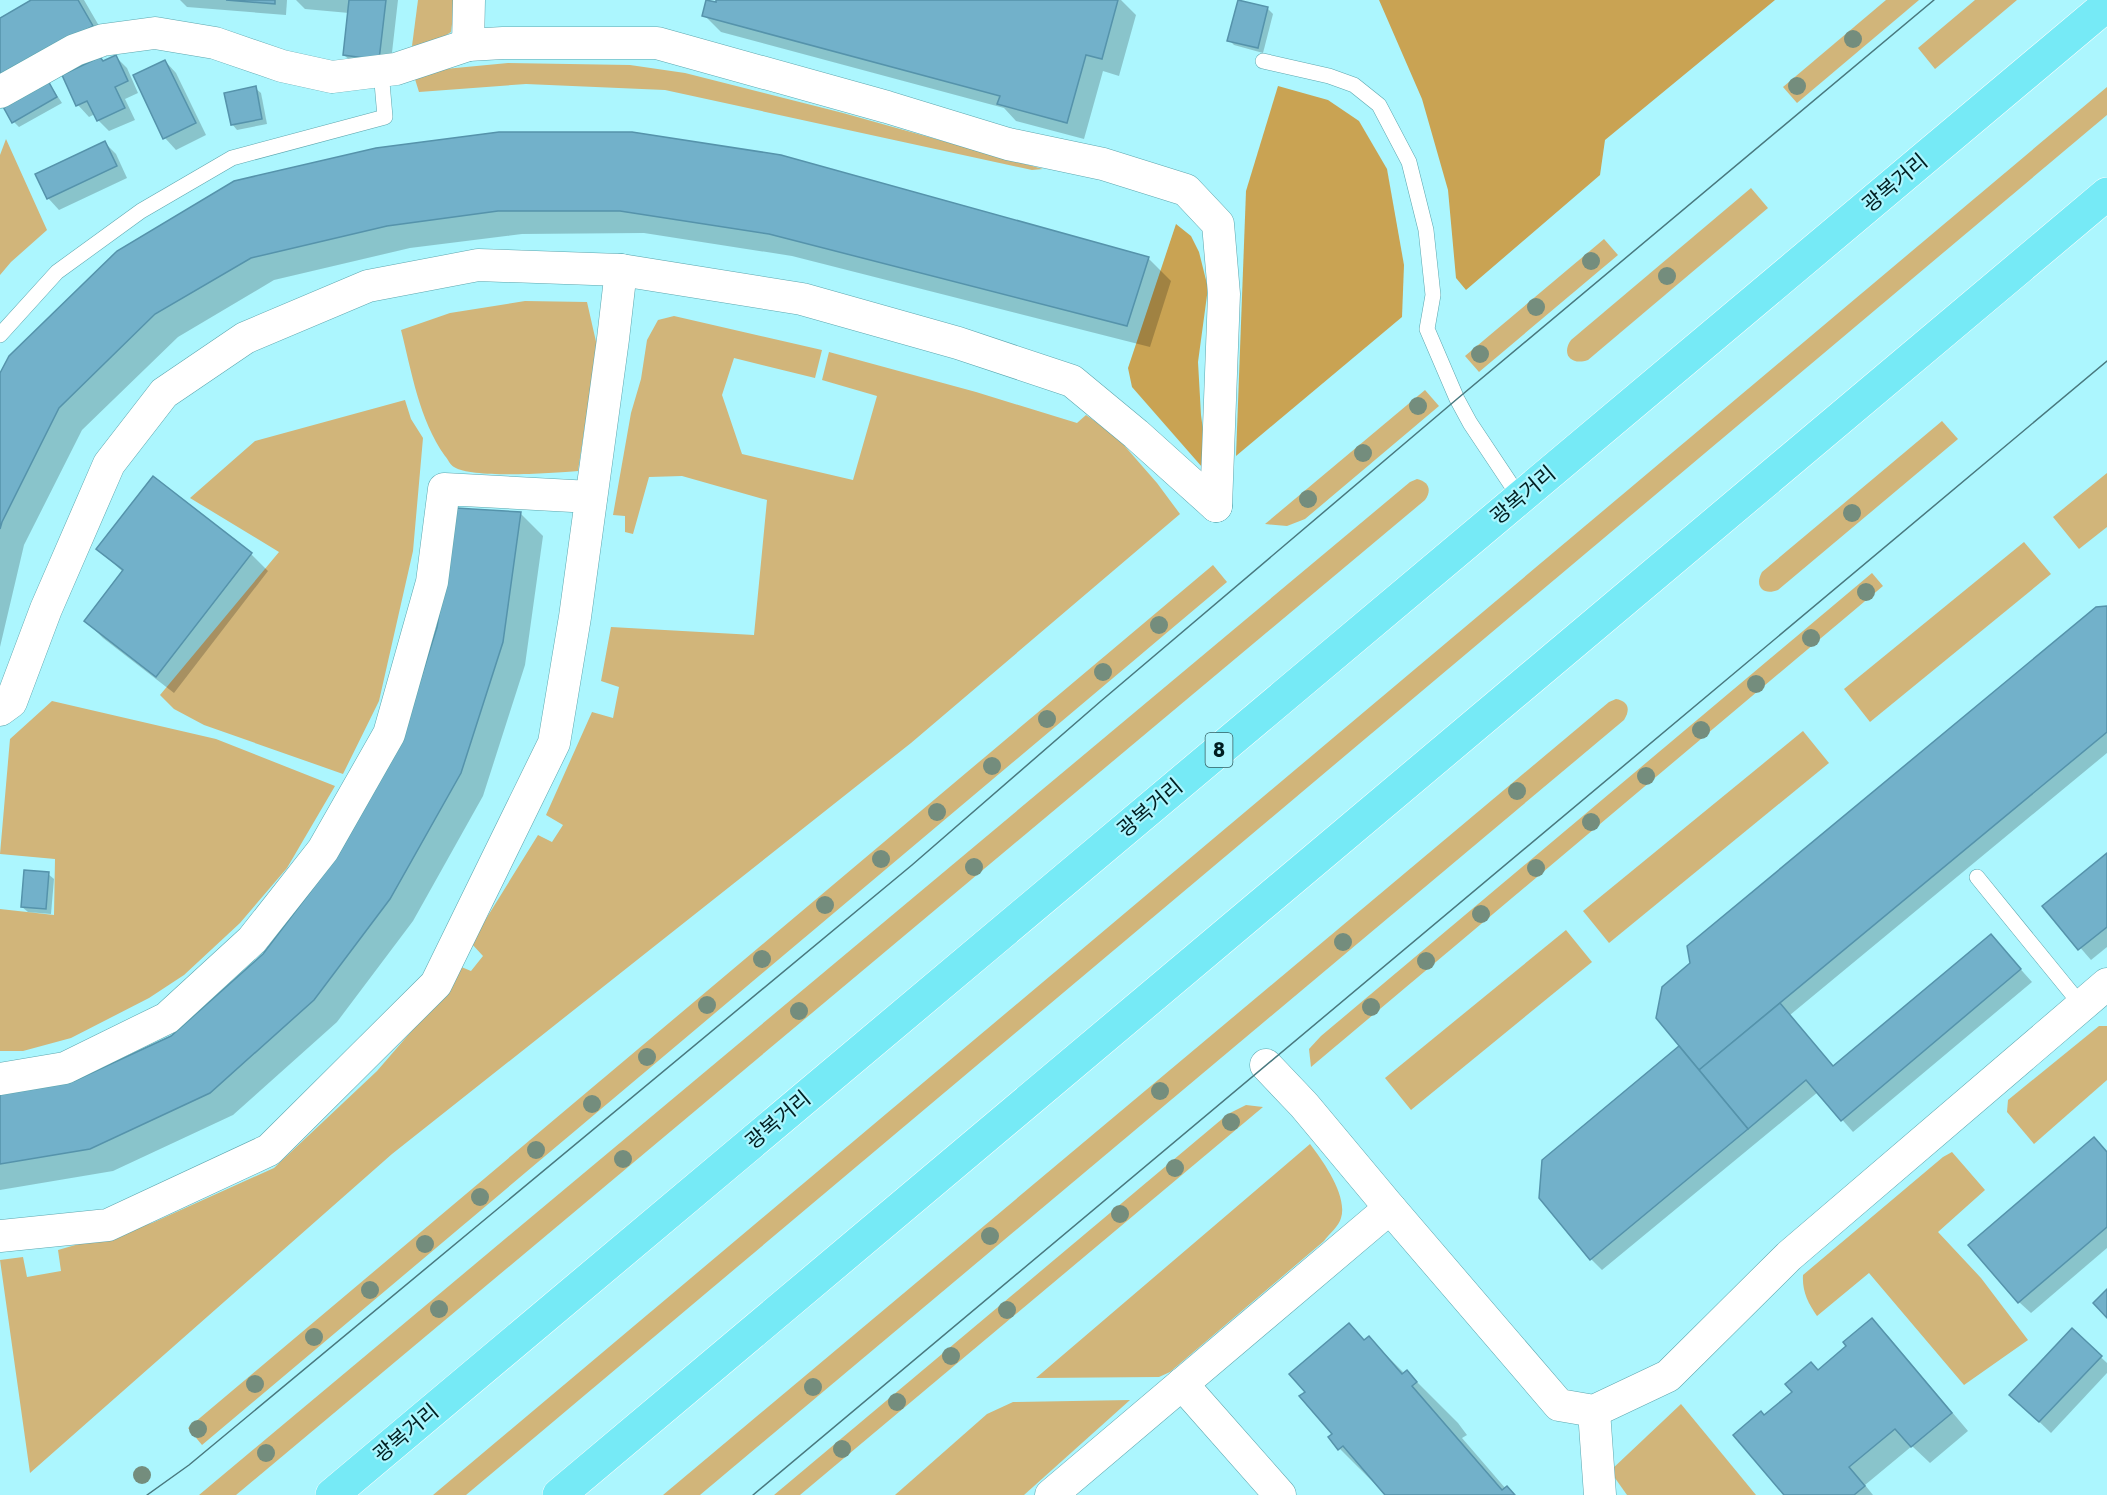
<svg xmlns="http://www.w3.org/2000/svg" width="2107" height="1495" viewBox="0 0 2107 1495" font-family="Jost,'Noto Sans KR',sans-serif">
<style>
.green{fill:#d1b57a}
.forest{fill:#c9a353}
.shadow{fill:#0003}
.building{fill:#72b1ca;stroke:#5593ab;stroke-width:1.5}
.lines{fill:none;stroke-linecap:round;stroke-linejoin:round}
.service-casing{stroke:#5da6ae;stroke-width:16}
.minor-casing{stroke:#5da6ae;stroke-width:33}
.trunk-casing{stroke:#fff;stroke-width:34}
.service{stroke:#fff;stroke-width:15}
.minor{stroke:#fff;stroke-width:32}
.trunk{stroke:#76eaf6;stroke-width:33}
.tram{stroke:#49797f;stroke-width:1.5}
.tree{fill:#748d7d}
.labels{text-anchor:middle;stroke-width:4.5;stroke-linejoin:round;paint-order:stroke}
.shield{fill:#acf6fe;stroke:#345f63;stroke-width:1.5}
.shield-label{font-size:20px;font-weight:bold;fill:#001e21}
.street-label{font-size:21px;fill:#001e21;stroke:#acf6fe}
</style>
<rect width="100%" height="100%" fill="#acf6fe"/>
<!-- green -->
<g class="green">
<path d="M418,0H455L451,32L434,43L412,46Z"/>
<path d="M1886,0H1919L1797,103L1783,87Z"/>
<path d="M1975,0H2017L1935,69L1918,48Z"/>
<path d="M508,63L630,65L685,73L843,113L1043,169L1032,170L665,90L526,84L419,92L414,76L445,69Z"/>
<path d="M2107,87V115L466,1495H433Z"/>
<path d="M6,139L47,230L11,262L0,275V155Z"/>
<path d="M1751,188L1768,208L1588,360C1571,366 1561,354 1571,340Z"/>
<path d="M1604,239L1618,255L1479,372L1465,356Z"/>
<path d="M525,301L587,302L597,346L578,471C553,473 473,479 454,467C450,465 448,459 445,456C419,419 412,373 401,330L450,313Z"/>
<path d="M674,316L822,350L815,378L734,358L722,395L742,454L853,480L877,396L822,380L829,352L976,392L1077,423L1086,415L1115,435L1157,483L1180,514L911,743L392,1154L30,1473L0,1260L23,1257L27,1277L61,1271L58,1250L152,1223L274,1168L377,1071L435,1004L459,966L471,971L483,956L471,943L538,835L552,842L563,825L546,815L592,712L613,718L619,687L601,681L611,627L754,635L767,500L682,476L649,477L633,534L625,532V516L613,515L631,413L641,379L647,340L658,320Z"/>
<path d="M1425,390L1439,406L1305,519L1287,526L1265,524Z"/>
<path d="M405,400L411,419L423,438L413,551L379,701L343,774L204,725L174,709L160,695L279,552L190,498L255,441Z"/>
<path d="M1942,421L1958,439L1778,590C1763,596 1754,586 1762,572Z"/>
<path d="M2107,473V527L2079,549L2053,517Z"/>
<path d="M1417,479C1429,482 1432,490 1425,500L236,1495H199L1410,482Z"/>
<path d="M2024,542L2051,574L1870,722L1844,689Z"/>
<path d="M1213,565L1227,582L202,1445L188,1428Z"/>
<path d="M1872,573L1883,586L1311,1067L1309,1049L1321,1036Z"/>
<path d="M1616,699C1628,701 1631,709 1624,720L700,1495H663L1609,702Z"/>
<path d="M52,701L216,739L335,786L287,868L240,923L184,975L149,998L71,1038L23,1051H0V909L54,915L55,859L0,854L10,739Z"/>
<path d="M1803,731L1829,763L1609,943L1583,911Z"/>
<path d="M1566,930L1592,962L1411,1110L1385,1078Z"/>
<path d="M2099,1026H2107V1080L2034,1144L2007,1112L2008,1100Z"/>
<path d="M1246,1105L1263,1107L800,1495H774L1228,1114Z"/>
<path d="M1310,1144C1323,1161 1348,1196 1341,1218C1339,1226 1329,1234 1324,1241L1170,1372L1159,1377L1036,1378Z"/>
<path d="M1952,1152L1985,1190L1938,1232L1981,1278L2028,1340L1964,1385L1869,1273L1817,1316C1808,1303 1802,1291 1803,1275L1943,1157Z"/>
<path d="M1130,1400L1024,1495H895L987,1414L1013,1402Z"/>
<path d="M1681,1404L1756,1495H1627L1610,1471Z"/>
</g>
<!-- forest -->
<g class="forest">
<path d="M1379,0H1775L1605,140L1600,175L1466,290L1456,278L1448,190L1422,99Z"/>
<path d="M1278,86L1328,100L1359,121L1387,169L1404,265L1402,317L1236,456L1246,191Z"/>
<path d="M1176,224L1191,236L1199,252L1208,288L1198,362L1201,415L1209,475L1132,387L1128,368Z"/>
</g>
<!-- shadow -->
<g class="shadow">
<path d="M34,0H84L109,43L47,80L62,103L19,127L14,122L0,20Z"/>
<path d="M180,0H287L286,15L187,7Z"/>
<path d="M296,0H398L390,70L356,66L344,55L349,13L305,9Z"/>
<path d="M718,0H1121L1136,15L1119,76L1103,71L1084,139L1016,121L1004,108L721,32L704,15L717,4Z"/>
<path d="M1267,8L1273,14L1263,53L1234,45L1229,40Z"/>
<path d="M116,57L127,68L138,93L125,99L135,120L109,131L98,120L95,114L89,117L78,105L104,63Z"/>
<path d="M165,61L176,73L206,135L176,150L165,138Z"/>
<path d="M255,88L261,93L267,124L237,130L232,124Z"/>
<path d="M105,143L116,154L127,178L59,210L48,198Z"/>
<path d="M376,150L1148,258L1171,281L1150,347L792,256L644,233L522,234L410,248L274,280L178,337L82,430L24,545L0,647V377Z"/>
<path d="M153,479L251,554L268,571L174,693L103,638L86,621L123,572L98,549Z"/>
<path d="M520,513L543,536L525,665L483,796L413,921L337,1022L233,1115L113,1171L0,1190V1095L74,1083L172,1038L264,955L339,856Z"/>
<path d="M2107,608V753L1790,1015L1834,1067L1991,936L2032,982L1853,1132L1818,1092L1602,1270L1591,1259L1543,1161L1681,1047Z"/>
<path d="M2107,855V947L2091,960L2044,906Z"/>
<path d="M48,874L54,879L51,914L28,912L22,907Z"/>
<path d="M2107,1152V1248L2031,1313L2019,1302Z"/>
<path d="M1871,1320L1889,1337L1968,1431L1930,1463L1912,1446L1865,1485L1873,1495H1786L1765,1417L1848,1347Z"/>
<path d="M2072,1330L2107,1363V1373L2051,1433L2023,1406Z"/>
<path d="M1369,1338L1405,1374L1407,1372L1458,1423L1467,1435L1462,1438L1506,1489L1514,1495H1386L1340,1449L1334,1434L1365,1341Z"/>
</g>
<!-- building -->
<g class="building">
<path d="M31,0H78L93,26L0,80V18Z"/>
<path d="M226,0H275V4Z"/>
<path d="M349,0H386L379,60L343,55Z"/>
<path d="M706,0L716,2V0H1118L1102,59L1086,55L1067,123L997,104L1000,96L702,16Z"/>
<path d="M1238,0L1268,7L1258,48L1227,41Z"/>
<path d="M116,55L128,81L115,87L125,108L97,121L87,101L76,106L62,75L100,57L103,61Z"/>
<path d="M165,60L196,123L163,139L133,75Z"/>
<path d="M46,77L57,97L12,123L1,103Z"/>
<path d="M256,86L262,119L231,125L224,93Z"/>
<path d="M499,132H632L781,155L1149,257L1127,326L769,234L620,211H498L387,226L251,258L155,314L59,408L2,522L0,529V373L9,356L117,251L234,181L376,148Z"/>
<path d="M105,141L117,166L47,199L35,174Z"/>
<path d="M153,476L252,553L156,677L84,621L123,570L96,549Z"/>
<path d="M456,508L521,512L503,642L461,773L390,899L314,1000L210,1093L90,1149L0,1164V1093L74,1081L171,1036L263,954L338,855L400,745L437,627Z"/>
<path d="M2107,606V732L1699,1070L1656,1018L1662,987L1690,963L1687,946L2096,607Z"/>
<path d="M2107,853V927L2078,950L2042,906Z"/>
<path d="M24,870L49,872L46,909L21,907Z"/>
<path d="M1991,934L2021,969L1841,1121L1806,1080L1748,1129L1699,1070L1780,1003L1833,1066Z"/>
<path d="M1679,1046L1748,1129L1590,1260L1539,1198L1542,1160Z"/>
<path d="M2094,1137L2107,1152V1227L2018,1303L1968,1245Z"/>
<path d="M2107,1289V1318L2093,1303Z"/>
<path d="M1872,1318L1952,1413L1911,1447L1895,1429L1849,1467L1865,1486L1854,1495H1784L1733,1435L1761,1411L1764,1415L1792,1392L1785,1384L1811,1362L1818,1370L1846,1346L1843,1342Z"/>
<path d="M1349,1323L1364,1340L1369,1336L1402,1374L1407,1370L1417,1382L1412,1386L1502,1490L1507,1486L1515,1495H1385L1343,1446L1338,1450L1328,1437L1332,1434L1299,1396L1305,1392L1289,1374Z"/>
<path d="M2072,1328L2102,1356L2039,1422L2009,1395Z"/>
</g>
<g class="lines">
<!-- service casing -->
<g class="service-casing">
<g id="service">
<path d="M1263,61L1329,76L1354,85L1379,105L1409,162L1426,230L1433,295L1427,329L1457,399L1470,423L1520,498"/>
<path d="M0,335L57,272L141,211L232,158L385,117L381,71"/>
<path d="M1977,877L2082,1006"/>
</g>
</g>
<!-- minor casing -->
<g class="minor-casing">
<g id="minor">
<path d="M469,0L468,45L503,43H657L887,107L1008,144L1103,164L1186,190L1218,224L1224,294L1216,506"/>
<path d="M0,92L75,50L103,40L155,33L215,43L282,66L332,77L396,69L468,45"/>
<path d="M0,710L11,702L46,609L109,464L164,393L245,338L368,286L478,265L621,270L802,299L958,343L1072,381L1136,434L1216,506"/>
<path d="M1266,1065L1304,1105L1390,1208"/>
<path d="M0,1079L65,1068L167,1018L252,940L323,850L389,734L432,582L444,489L591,497"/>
<path d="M0,1236L108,1225L269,1150L436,984L554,743L575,617L613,339L621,270"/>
<path d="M1182,1384L1280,1495"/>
<path d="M1594,1411L1600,1495"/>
<path d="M1051,1495L1390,1208L1559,1405L1594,1411L1668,1376L1789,1256L2107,984"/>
</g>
</g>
<!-- trunk casing -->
<g class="trunk-casing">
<g id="trunk">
<path d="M332,1495L2107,5"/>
<path d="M559,1495L2107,194"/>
</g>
</g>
<!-- service -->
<use href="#service" class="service"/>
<!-- minor -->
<use href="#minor" class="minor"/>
<!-- trunk -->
<use href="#trunk" class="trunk"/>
<!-- tram -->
<g class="tram">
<path d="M147,1495L189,1465L912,865L1101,701L1457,399L1934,0"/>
<path d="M753,1495L2107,361"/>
</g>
</g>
<!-- trees -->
<g class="tree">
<circle cx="1853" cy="39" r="9"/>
<circle cx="1797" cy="86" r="9"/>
<circle cx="1591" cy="261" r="9"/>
<circle cx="1667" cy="276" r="9"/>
<circle cx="1536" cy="307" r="9"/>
<circle cx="1480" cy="354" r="9"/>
<circle cx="1418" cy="406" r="9"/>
<circle cx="1363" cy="453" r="9"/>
<circle cx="1308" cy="499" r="9"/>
<circle cx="1852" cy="513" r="9"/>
<circle cx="1866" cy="592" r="9"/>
<circle cx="1159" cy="625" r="9"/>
<circle cx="1811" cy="638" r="9"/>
<circle cx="1103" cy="672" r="9"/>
<circle cx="1756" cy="684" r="9"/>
<circle cx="1047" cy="719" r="9"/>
<circle cx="1701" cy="730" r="9"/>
<circle cx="992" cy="766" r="9"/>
<circle cx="1646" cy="776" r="9"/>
<circle cx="1517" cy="791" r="9"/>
<circle cx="937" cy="812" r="9"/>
<circle cx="1591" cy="822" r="9"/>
<circle cx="881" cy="859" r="9"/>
<circle cx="974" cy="867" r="9"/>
<circle cx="1536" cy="868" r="9"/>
<circle cx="825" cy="905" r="9"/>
<circle cx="1481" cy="914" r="9"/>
<circle cx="1343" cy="942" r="9"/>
<circle cx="762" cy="959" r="9"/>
<circle cx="1426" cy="961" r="9"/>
<circle cx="707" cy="1005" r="9"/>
<circle cx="1371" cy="1007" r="9"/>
<circle cx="799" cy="1011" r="9"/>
<circle cx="647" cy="1057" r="9"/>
<circle cx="1160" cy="1091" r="9"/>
<circle cx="592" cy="1104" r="9"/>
<circle cx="1231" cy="1122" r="9"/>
<circle cx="536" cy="1150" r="9"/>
<circle cx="623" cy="1159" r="9"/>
<circle cx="1175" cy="1168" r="9"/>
<circle cx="480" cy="1197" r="9"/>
<circle cx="1120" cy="1214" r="9"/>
<circle cx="990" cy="1236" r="9"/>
<circle cx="425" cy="1244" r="9"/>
<circle cx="370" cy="1290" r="9"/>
<circle cx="439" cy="1309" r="9"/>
<circle cx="1007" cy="1310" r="9"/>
<circle cx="314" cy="1337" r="9"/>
<circle cx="951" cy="1356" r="9"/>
<circle cx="255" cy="1384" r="9"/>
<circle cx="813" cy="1387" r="9"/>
<circle cx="897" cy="1402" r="9"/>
<circle cx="198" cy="1429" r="9"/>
<circle cx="842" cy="1449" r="9"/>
<circle cx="266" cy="1453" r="9"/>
<circle cx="142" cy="1475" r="9"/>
</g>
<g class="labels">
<!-- shield labels -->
<rect class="shield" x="1205.5" y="733" width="27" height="34" rx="4.5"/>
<g class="shield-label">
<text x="1219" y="757">8</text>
</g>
<!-- street labels -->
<g class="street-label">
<text transform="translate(1895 183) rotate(-40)" y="7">광복거리</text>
<text transform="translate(1523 495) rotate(-40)" y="7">광복거리</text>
<text transform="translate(1150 808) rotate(-40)" y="7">광복거리</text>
<text transform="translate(778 1120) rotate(-40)" y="7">광복거리</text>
<text transform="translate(406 1433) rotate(-40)" y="7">광복거리</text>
</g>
</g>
</svg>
